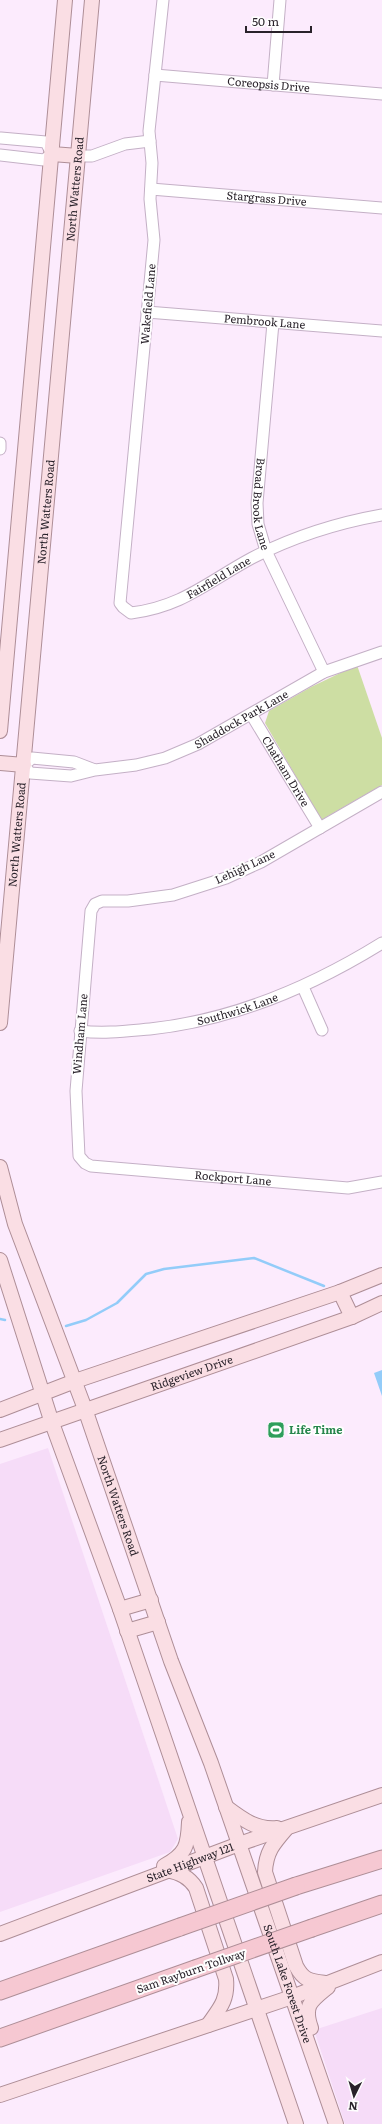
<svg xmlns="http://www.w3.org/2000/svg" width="382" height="2124" viewBox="0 0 382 2124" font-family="Literata,serif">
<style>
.built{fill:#f6dcf8}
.green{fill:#cddea3}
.water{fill:#93ccf9}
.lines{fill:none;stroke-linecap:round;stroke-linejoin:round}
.stream{stroke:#93ccf9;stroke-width:2.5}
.minor-casing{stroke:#c4b0c6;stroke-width:13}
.major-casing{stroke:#ae8e97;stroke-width:16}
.highway-casing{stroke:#ae8e97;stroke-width:19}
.minor{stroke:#fff;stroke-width:11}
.major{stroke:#fadee4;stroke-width:14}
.highway{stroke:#f6c8d2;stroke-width:17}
.highway-bridge-casing{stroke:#ae8e97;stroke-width:19;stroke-linecap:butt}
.highway-bridge{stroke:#f6c8d2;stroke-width:17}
.labels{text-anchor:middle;stroke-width:4;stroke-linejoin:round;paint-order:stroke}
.street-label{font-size:11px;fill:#29222a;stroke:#fefefe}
.leisure-label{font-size:11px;font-weight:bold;fill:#27864d;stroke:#fefefe;text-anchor:start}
</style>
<rect width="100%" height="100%" fill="#fcebfd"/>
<!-- built -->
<g class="built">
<path d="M48,1448L178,1839L170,1852L0,1912V1464Z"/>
<path d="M382,2008V2124H345L314,2030Z"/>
</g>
<!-- green -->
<path class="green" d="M357,665L382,738V785L321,820L265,723L269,711L311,687Z"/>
<!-- water -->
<path class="water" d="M382,1370V1396L374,1373Z"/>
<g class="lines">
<!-- stream -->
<g class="stream">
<path d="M0,1319L5,1320"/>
<path d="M66,1326L86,1320L117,1303L146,1274L164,1269L254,1258L324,1286"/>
</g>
<!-- minor casing -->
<g class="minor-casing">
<g id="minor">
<path id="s1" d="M163,0L149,131L152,163L150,199L154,240L120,603L123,607L131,613C182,607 209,581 252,558C293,537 337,523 382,515"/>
<path id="s2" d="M155,75L382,94"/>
<path d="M273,85L280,0"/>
<path d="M0,155L44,160L52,154L46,142L1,138"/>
<path d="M78,156H92L125,144L150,141"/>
<path id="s3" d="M151,189L382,208"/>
<path id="s4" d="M147,312L382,331"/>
<path id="s5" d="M273,323L257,503L258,524L266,551L324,672"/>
<path d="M0,443V449"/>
<path id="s6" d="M251,714L320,828"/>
<path id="s7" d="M95,770L74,762L32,758L24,765L30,773L71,776L95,770L136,765L165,758L198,744L324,672L382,652"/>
<path id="s8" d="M382,792L261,862L226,878L173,895L128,901H102L95,904L91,911L76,1091L79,1156L85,1163L91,1166L348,1188L382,1182"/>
<path d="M303,987L322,1030"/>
<path id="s9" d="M80,1031C104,1034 127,1031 150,1029C234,1020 311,987 382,943"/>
</g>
</g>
<!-- major casing -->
<g class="major-casing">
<g id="major">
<path d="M52,154L78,156"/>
<path d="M0,731L65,0"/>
<path d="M0,763L24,765"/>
<path id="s10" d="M0,1023L92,0"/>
<path id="s11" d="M0,1167L15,1224L85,1409L171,1661L211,1763L336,2124"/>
<path d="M0,1260L52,1423L120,1609L296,2124"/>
<path d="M340,1292L352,1317"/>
<path d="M0,1410L75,1381L340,1292L382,1275"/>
<path id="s12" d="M0,1440L352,1317L382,1303"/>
<path d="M120,1609L151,1600"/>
<path d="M127,1631L158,1622"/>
<path d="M226,1807C242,1819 256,1830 277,1828"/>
<path d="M286,1829C273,1844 266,1852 265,1872L296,1966C304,1981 310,1981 326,1983"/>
<path d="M164,1866C186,1854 188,1846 189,1822"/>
<path d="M167,1870C180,1873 189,1877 196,1888L226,1979C228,2000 220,2008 208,2025"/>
<path id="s13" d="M0,1934L239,1844L382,1795"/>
<path d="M311,2028C303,2005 311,2001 328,1987"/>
<path d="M0,2095L292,1997L382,1962"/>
</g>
</g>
<!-- highway casing -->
<g class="highway-casing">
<g id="highway">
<path d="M296,1886L382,1859"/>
<path d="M312,1928L382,1904"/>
<path d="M0,1991L180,1927"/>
<path d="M0,2038L195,1969"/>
</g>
</g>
<!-- minor -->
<use href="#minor" class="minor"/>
<!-- major -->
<use href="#major" class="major"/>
<!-- highway -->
<use href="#highway" class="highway"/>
<!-- highway-bridge casing -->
<g class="highway-bridge-casing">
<g id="highway-bridge">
<path d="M180,1927L296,1886"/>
<path d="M195,1969L312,1928"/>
</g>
</g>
<!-- highway-bridge -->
<use href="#highway-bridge" class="highway-bridge"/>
</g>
<!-- icons -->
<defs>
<g id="stadium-square" transform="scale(0.9)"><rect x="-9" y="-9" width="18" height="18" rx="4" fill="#2e9e5b" stroke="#fefefe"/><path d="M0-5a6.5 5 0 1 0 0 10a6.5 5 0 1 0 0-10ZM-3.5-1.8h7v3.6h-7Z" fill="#fff"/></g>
</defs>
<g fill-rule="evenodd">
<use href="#stadium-square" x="276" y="1430"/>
</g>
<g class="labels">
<!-- street labels -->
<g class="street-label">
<text dy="4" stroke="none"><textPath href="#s2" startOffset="114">Coreopsis Drive</textPath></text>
<text dy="4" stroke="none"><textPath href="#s10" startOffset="837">North Watters Road</textPath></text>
<text dy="4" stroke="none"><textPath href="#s3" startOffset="116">Stargrass Drive</textPath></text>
<text transform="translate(148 304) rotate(-85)" y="4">Wakefield Lane</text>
<text dy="4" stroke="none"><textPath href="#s4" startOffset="118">Pembrook Lane</textPath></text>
<text dy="4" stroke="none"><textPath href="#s5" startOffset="182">Broad Brook Lane</textPath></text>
<text dy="4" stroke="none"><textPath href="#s10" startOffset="513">North Watters Road</textPath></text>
<text dy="4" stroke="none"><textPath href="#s1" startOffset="716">Fairfield Lane</textPath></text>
<text dy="4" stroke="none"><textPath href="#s7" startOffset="308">Shaddock Park Lane</textPath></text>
<text dy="4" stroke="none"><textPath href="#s6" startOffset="67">Chatham Drive</textPath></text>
<text dy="4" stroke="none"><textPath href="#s10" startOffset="189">North Watters Road</textPath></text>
<text transform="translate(245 867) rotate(-25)" y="4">Lehigh Lane</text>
<text dy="4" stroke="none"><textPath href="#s9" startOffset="160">Southwick Lane</textPath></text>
<text transform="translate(80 1034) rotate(-85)" y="4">Windham Lane</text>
<text dy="4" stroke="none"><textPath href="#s8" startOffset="725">Rockport Lane</textPath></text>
<text dy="4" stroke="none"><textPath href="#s12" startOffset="203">Ridgeview Drive</textPath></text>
<text dy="4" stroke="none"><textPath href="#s11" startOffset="359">North Watters Road</textPath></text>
<text dy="4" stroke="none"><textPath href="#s13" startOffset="203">State Highway 121</textPath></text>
<text transform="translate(191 1971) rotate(-19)" y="4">Sam Rayburn Tollway</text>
<text dy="4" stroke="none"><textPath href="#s11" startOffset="866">South Lake Forest Drive</textPath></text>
</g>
<!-- leisure labels -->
<g class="leisure-label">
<text x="289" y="1434">Life Time</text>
</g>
</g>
<!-- north arrow -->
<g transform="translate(354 2096) rotate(185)" stroke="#fefefe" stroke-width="3" paint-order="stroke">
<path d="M0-3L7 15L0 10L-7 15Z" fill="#29222a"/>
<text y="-6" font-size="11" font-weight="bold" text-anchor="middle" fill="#29222a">N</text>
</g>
<!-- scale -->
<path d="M246 26v6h65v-6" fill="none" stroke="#29222a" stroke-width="2"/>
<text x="252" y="26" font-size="12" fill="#29222a" stroke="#fefefe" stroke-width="3" paint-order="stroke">50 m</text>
</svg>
